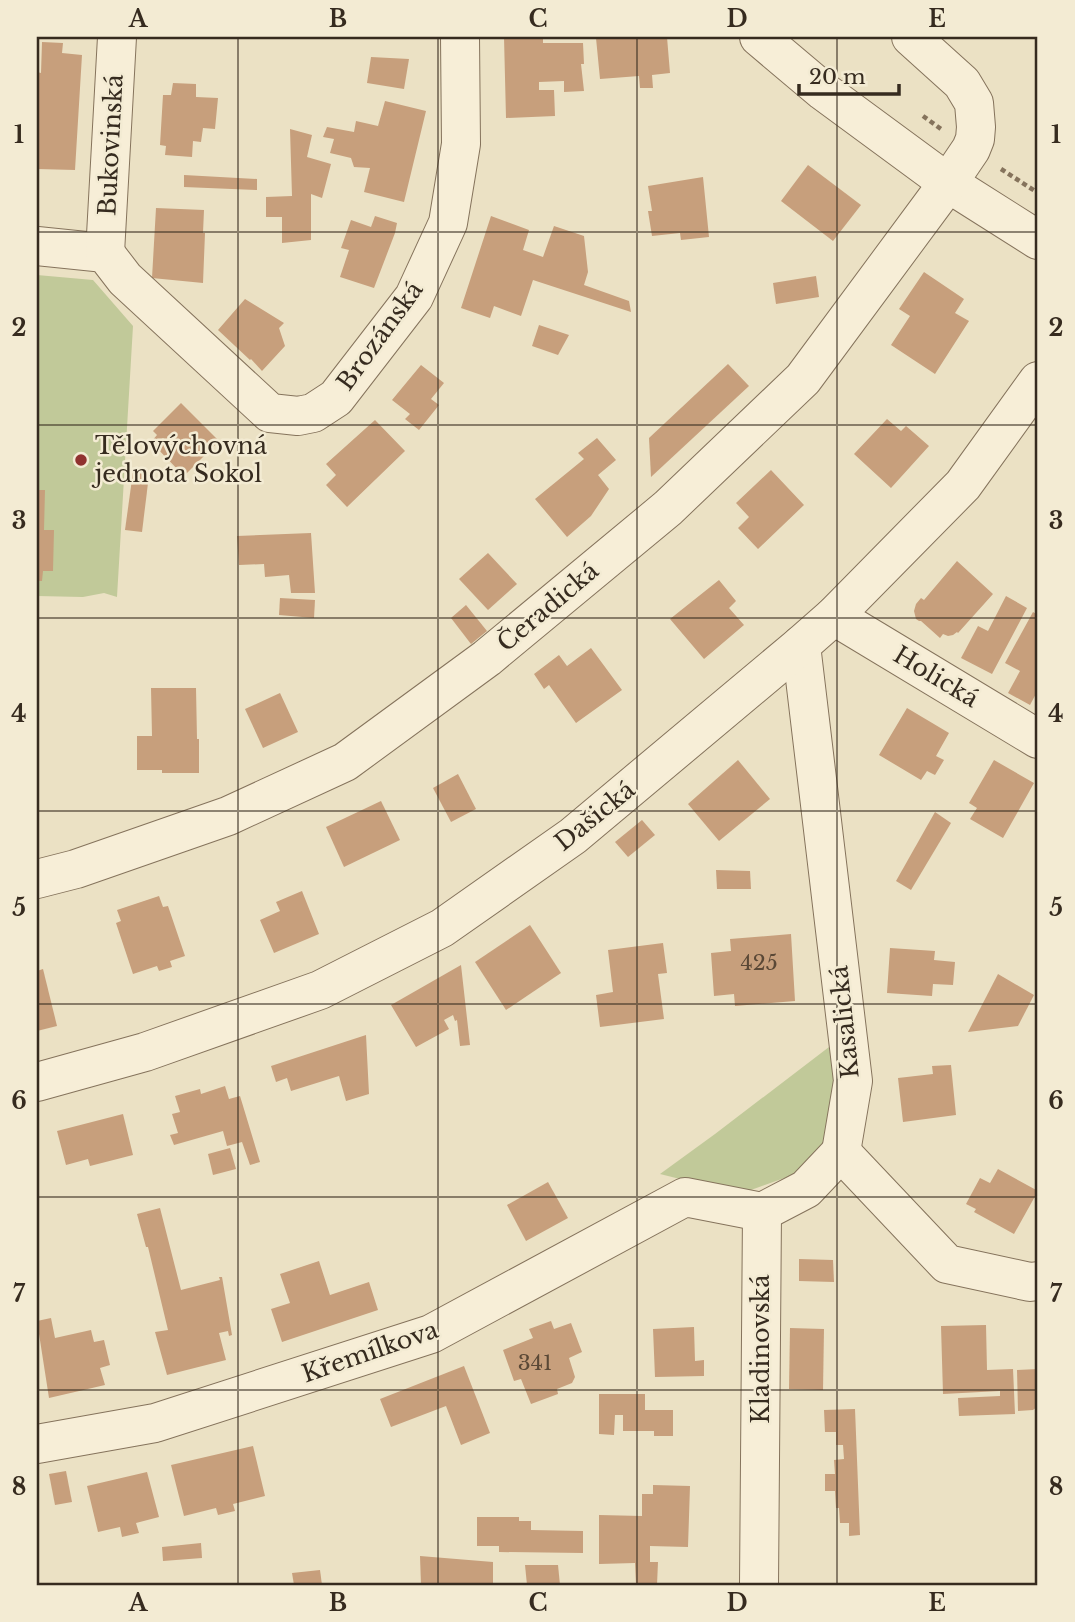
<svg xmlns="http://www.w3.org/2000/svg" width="1075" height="1622" viewBox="0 0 1075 1622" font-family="'Libre Baskerville',serif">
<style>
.green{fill:#c1c999}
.building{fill:#c79f7c}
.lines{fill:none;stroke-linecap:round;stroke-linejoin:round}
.minor-casing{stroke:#85735c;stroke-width:40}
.path{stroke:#85735c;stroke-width:4.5;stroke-dasharray:5 3.5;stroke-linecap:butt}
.minor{stroke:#f7eed7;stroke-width:38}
.grid{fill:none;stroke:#362b1f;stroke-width:2;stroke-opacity:0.55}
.poi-dot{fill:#90322f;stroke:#f3ebd3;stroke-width:2.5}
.labels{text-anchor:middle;stroke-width:5;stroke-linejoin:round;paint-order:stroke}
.number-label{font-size:21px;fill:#5a4836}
.street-label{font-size:24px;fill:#362b1f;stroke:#f3ebd3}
.poi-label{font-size:24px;fill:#362b1f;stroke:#f3ebd3;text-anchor:start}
.neatline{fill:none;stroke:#362b1f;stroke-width:2.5}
.grid-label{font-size:23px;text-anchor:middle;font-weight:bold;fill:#362b1f}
</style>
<rect width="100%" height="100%" fill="#ebe1c4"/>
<!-- green -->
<g class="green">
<path d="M37,275L93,280L133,326L117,597L104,593L83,597L37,596Z"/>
<path d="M829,1047L837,1091L827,1139L801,1172L740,1194L660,1174L715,1134Z"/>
</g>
<!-- building -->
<g class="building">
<path d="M504,37H543V43H583L584,64H581L584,91L564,92V81L539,82V90H554L555,116L506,118Z"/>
<path d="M611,37H667L670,73L652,75L653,88H640L639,76L600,79L596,38Z"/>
<path d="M42,42L63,43L62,53L82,55L75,170L37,169V72L41,73Z"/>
<path d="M371,57L409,59L404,89L367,83Z"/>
<path d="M173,83L196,84V97L218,98L215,129L203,128L201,142L193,141L192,157L165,155L166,146L160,145L163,95H171Z"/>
<path d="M385,101L426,111L404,202L364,192L370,168L354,167L351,158L330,153L334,139L323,137L327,127L354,132L356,121L378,126Z"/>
<path d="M290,129L312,135L307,157L331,164L322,198L311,194V240L282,243V217H266V197L292,196Z"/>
<path d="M808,165L861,205L833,241L781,201Z"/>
<path d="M184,175L257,179V190L184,187Z"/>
<path d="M703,177L709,237L681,240L680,233L652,236L648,211H652L648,186Z"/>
<path d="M156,208L204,210L203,233H205L203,283L152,278Z"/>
<path d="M375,216L397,223L395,233L374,288L340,277L349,250L341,248L351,220L371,227Z"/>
<path d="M491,216L529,230L523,250L543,257L554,226L584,236L588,272L584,285L629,301L631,312L533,280L521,316L494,306L490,318L461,308Z"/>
<path d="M924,272L964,299L955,313L969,321L935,374L891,345L910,316L899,309Z"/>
<path d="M816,276L819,297L776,304L773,283Z"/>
<path d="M245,299L284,323L279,328L285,346L262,371L251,359L250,360L218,330Z"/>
<path d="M539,325L569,335L558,355L532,346Z"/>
<path d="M728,364L749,386L651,477L649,438Z"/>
<path d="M421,365L444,383L431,399L439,405L419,430L405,419L410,414L392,400Z"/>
<path d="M181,403L219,441L184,476L151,442L157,435L153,431Z"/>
<path d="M887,419L901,431L906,426L929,446L891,488L854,454Z"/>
<path d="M375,420L405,451L347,507L326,485L336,475L326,464Z"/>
<path d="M597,438L616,460L598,475L609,489L591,516L567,537L535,499L584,459L578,453Z"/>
<path d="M771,470L804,505L758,549L738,528L749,517L736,503Z"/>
<path d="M133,472L149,475L142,532L125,530Z"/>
<path d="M37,490H45L44,530H54L53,571H43L42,581H37Z"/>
<path d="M311,533L315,593H291L289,575L265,577L264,564L239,565L237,536Z"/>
<path d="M488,553L517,584L488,610L459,579Z"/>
<path d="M957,561L993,594L958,633L957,632L953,635L948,636L943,634L940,638L921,621H919L916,619L914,611L916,604L921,598L924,600Z"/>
<path d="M719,580L736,601L729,608L744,625L704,659L670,619Z"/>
<path d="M1006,596L1027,608L992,674L961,658L978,626L988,631Z"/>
<path d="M280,598L315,600L314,618L279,615Z"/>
<path d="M466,605L487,631L471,644L451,618Z"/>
<path d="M1033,612L1038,615V690L1030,705L1008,693L1020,671L1005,663Z"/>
<path d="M591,648L622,690L576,723L549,685L544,689L534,674L559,655L567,666Z"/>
<path d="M151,688H196L197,739H199V773H162V770H137V736H152Z"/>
<path d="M280,693L298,732L263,748L245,709Z"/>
<path d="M907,708L949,733L936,756L944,760L935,775L927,771L921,780L879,755Z"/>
<path d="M738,760L770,799L719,841L688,804Z"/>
<path d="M994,760L1034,783L1003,838L970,819L977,808L969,803Z"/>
<path d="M458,774L476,809L451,822L433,788Z"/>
<path d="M381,801L400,840L344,867L326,827Z"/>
<path d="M935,812L951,823L911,890L896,881Z"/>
<path d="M642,820L655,835L628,857L615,842Z"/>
<path d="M716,870L750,871L751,889H717Z"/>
<path d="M302,891L319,934L274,953L260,920L280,911L276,902Z"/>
<path d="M159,896L163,907L168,906L185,956L170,961L172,967L159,971L157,966L133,974L116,923L121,921L117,910Z"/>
<path d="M530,925L561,973L506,1010L475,962Z"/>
<path d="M791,934L795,1001L735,1006L734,994L714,996L711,953L731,951L730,939Z"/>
<path d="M663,943L667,973L658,974L664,1019L600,1027L596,995L613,992L608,950Z"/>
<path d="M890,948L935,951L934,960L955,962L953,985L933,984L932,996L887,993Z"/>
<path d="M461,965L470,1045L460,1046L457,1020L455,1021L453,1015L444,1020L449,1029L416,1047L391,1005Z"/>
<path d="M43,969L57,1026L37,1031V971Z"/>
<path d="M998,974L1034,995L1018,1026L968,1032Z"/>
<path d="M366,1035L369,1094L346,1101L339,1076L291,1091L287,1078L276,1082L271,1066Z"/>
<path d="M951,1065L956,1115L903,1122L898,1078L933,1074L932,1066Z"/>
<path d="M225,1086L229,1099L240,1096L260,1162L250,1165L242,1142L227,1146L223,1131L174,1145L170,1135L178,1133L172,1114L180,1112L175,1096L200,1089L201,1094Z"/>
<path d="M123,1114L133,1155L90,1166L88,1159L66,1165L57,1131Z"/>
<path d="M230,1148L236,1169L213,1175L208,1154Z"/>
<path d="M998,1169L1038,1191L1014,1234L974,1212L976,1209L966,1204L980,1178L990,1183Z"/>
<path d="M548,1182L568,1218L526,1241L507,1205Z"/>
<path d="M160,1208L181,1290L220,1280L219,1277H222L232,1335L229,1336L228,1331L219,1333L226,1360L167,1375L155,1332L168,1330L148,1247H146L137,1214Z"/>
<path d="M799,1259L833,1260L834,1282L799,1281Z"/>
<path d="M319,1261L330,1295L369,1282L378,1310L282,1342L271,1309L290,1303L280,1274Z"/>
<path d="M51,1318L55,1338L91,1330L94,1342L104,1340L110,1365L100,1368L105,1385L49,1398L37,1321Z"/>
<path d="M551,1321L554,1329L571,1323L582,1352L569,1358L575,1377L572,1383L557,1389L558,1394L531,1404L521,1379L514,1381L503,1350L533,1338L529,1329Z"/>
<path d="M986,1325L987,1370L1013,1369L1015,1414L959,1416L958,1398L1000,1396V1391L943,1394L941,1326Z"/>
<path d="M694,1327L695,1361L704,1360V1376L655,1377L653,1329Z"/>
<path d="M790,1328L824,1329L823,1390L789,1389Z"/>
<path d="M464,1366L490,1433L461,1445L446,1406L391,1427L380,1399Z"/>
<path d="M1038,1369L1037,1407L1033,1410L1018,1411L1017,1370Z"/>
<path d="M599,1394H645V1410H673V1436H654V1431H623V1415H615L614,1435L599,1434Z"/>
<path d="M855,1409L860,1535L849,1536V1523H840L839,1508H836L835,1491H825V1474H835L834,1460L844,1459L843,1445H836V1432H825L824,1410Z"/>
<path d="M253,1446L265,1496L233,1504L235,1511L218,1515L216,1508L184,1516L171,1465Z"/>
<path d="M66,1471L72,1502L55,1505L49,1474Z"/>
<path d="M147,1472L159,1517L136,1523L139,1533L122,1537L120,1527L98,1532L87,1486Z"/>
<path d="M653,1485L690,1486L688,1547L650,1546V1562H658L657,1585H636L635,1563L599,1564V1515L642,1516V1494H653Z"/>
<path d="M477,1517H519V1521H531V1530L583,1531V1553L499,1552V1546H477Z"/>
<path d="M201,1543L202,1558L163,1561L162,1547Z"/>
<path d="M420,1556L493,1562V1584L421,1585Z"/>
<path d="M525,1565H558L560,1585H527Z"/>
<path d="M320,1570L322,1585H294L292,1573Z"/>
</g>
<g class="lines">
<!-- minor casing -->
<g class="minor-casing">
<g id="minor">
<path d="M759,37L823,91L948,183L1038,240"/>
<path d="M37,246L105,253L125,279L270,413L298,416L313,413L336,398L414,297L448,223L461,144L460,37"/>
<path d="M105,253L117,37"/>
<path d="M834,616L1038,739"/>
<path d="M801,645L853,1081L841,1152"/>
<path d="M37,879L76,869L228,816L345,762L487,658L668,508L803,379L948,183L971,149L975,139L976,127L974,103L962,83L911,37"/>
<path d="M37,1082L145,1052L320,990L442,928L573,836L801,645L834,616L963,485L1038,381"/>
<path d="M841,1152L947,1264L1030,1282L1038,1281"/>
<path d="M762,1212L806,1189L841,1152"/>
<path d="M37,1444L155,1423L431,1334L685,1197L762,1212"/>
<path d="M759,1585L762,1212"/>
</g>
</g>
<!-- path -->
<g class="path">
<path d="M923,116L941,129"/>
<path d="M1001,169L1038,193"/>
</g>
<!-- minor -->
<use href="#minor" class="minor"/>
</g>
<!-- grid -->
<path class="grid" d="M238,37V1585M438,37V1585M637,37V1585M837,37V1585M37,232H1038M37,425H1038M37,618H1038M37,811H1038M37,1004H1038M37,1197H1038M37,1390H1038"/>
<!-- markers -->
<circle class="poi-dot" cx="81" cy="460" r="7"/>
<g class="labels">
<!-- number labels -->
<g class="number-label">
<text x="759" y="970">425</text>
<text x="535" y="1370">341</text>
</g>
<!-- street labels -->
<g class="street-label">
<text transform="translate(111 145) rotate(-87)" y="8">Bukovinská</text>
<text transform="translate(380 336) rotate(-54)" y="8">Brozánská</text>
<text transform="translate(548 607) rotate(-40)" y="8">Čeradická</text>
<text transform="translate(936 677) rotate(31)" y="8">Holická</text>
<text transform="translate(595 816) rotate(-39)" y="8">Dašická</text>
<text transform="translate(845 1022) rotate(-96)" y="8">Kasalická</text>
<text transform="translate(761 1349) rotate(-90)" y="8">Kladinovská</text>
<text transform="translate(370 1352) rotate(-19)" y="8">Křemílkova</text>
</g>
<!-- poi labels -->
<g class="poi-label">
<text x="95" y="454">Tělovýchovná<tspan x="95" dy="28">jednota Sokol</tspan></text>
</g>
</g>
<!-- border -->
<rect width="1075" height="1622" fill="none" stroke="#f3ebd3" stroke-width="77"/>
<!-- scale -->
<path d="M799 84v10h100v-10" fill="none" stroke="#362b1f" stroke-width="3.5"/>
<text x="809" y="84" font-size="21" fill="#362b1f" stroke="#f3ebd3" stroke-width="5" paint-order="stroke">20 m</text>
<rect x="38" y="38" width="998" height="1546" class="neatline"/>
<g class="grid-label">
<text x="138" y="27">A</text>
<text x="338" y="27">B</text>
<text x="538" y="27">C</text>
<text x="737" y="27">D</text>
<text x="937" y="27">E</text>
<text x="19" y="143">1</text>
<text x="1056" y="143">1</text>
<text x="19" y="336">2</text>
<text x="1056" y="336">2</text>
<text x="19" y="529">3</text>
<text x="1056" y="529">3</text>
<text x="19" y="722">4</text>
<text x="1056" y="722">4</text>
<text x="19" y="916">5</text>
<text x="1056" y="916">5</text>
<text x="19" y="1109">6</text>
<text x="1056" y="1109">6</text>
<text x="19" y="1302">7</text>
<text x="1056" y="1302">7</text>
<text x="19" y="1495">8</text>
<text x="1056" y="1495">8</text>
<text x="138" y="1611">A</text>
<text x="338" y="1611">B</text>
<text x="538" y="1611">C</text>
<text x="737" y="1611">D</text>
<text x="937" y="1611">E</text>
</g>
</svg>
